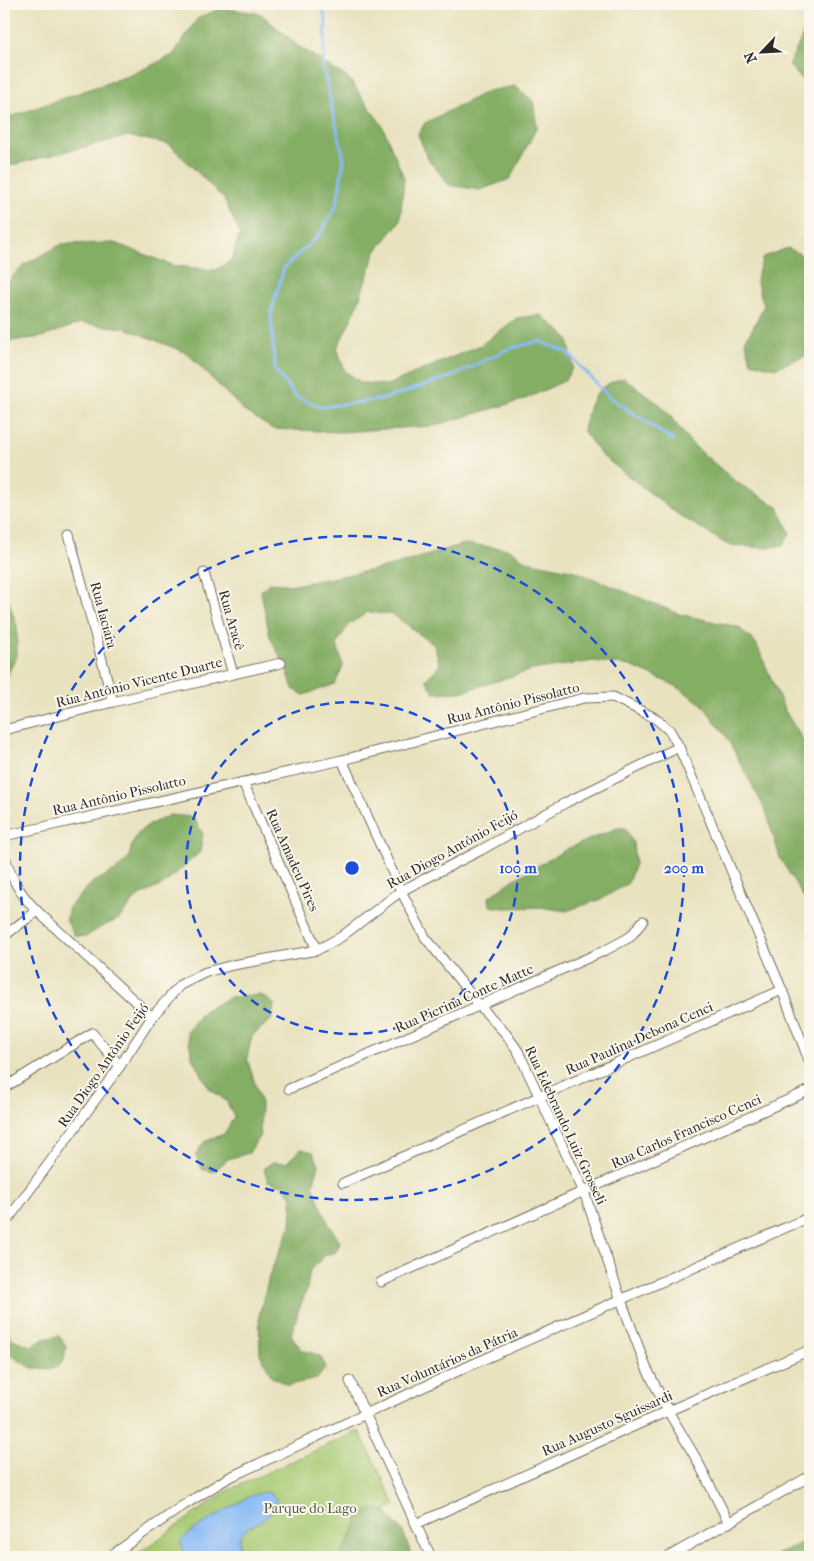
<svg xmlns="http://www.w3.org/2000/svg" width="814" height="1561" viewBox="0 0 814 1561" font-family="'IM FELL French Canon',serif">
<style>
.green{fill:#a7ca73;stroke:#697a4f}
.forest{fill:#85ae65;stroke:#586c48}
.water{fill:#88baf5;stroke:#5a7290}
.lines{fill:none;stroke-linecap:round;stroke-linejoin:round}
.stream{stroke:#88baf5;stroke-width:3}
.street-casing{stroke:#6e6b5f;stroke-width:11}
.street{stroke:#fff;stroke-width:9}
.ring{fill:none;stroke:#1d4ed8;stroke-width:2.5;stroke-dasharray:9 6}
.labels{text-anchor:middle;stroke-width:4;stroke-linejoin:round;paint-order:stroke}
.street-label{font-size:14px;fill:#2b2b2b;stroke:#fbf7ec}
.park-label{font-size:14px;fill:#505b41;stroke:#fbf7ec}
.centre{fill:#1d4ed8;stroke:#fbf7ec;stroke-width:2.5}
.ring-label{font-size:15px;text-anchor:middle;font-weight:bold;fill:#1d4ed8;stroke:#fbf7ec;stroke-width:4;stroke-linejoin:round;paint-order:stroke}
</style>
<rect width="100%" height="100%" fill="#fbf7ec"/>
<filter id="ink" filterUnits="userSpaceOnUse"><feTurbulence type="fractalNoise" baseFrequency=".02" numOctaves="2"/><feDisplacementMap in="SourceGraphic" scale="10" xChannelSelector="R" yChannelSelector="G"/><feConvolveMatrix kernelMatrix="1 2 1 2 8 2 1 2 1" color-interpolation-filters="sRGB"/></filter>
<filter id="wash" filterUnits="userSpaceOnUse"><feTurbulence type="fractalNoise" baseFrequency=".0096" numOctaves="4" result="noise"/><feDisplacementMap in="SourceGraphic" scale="20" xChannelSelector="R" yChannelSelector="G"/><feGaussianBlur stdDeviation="1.12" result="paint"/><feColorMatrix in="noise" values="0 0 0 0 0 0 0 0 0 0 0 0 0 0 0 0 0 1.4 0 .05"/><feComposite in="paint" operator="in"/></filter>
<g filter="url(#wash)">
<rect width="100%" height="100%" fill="#e9e2bf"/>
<!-- green -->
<path class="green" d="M356,1432H360L395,1505L385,1511L371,1509L350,1539L340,1557H133L227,1491Z"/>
<!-- forest -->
<g class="forest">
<path d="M222,8L261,14L298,46L349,79L382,125L404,178L400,221L375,253L356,309L337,348L345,371L362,383L387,385L481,345L517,318L541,315L568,338L573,368L564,381L523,400L432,426L340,432L273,429L244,411L187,353L125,328L81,323L42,337L4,342V285L24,265L62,244L115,243L174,266L216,270L232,260L240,233L224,199L169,144L128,136L4,167V119L133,74L173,55L198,18Z"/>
<path d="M810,29V83L804,82L789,65L805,30Z"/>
<path d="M515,86L533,101L537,127L510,179L480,190L449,185L428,159L418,134L425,123L488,91Z"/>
<path d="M788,248L810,259V354L775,368L751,362L745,341L754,326L764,305L756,280L763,257Z"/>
<path d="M624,378L663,407L691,443L736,482L778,507L790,533L783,545L767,548L728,545L679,515L601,455L583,430C590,403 593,386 624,378Z"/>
<path d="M464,544L509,549L526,561L575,571L679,614L738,627L756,643L784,709L810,752V908L780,858L766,811L726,736L702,704L676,686L631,666L594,661L532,670L461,692L434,693L426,679L440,665L434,645L394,615L368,612L348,625L337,644L343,666L335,684L304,695L293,689L287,670L270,637L261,591L269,583L295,585L393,566Z"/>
<path d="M4,585L17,627V656L6,677L4,678Z"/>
<path d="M170,815L193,817L203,834L200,852L164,884L136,898L119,919L101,927L86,937L75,936L66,920L69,907L93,882L115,871L129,858C134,828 145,827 170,815Z"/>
<path d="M617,828H625L633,843L635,864L628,883L602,899L566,911L540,907L503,908L490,906L489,897L513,880L569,848Z"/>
<path d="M261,995L274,1004L272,1019L252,1036L247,1058L261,1103L260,1135L249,1153L228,1159L213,1172L202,1169L196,1155L204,1142L224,1134L234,1117L227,1102L209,1088L192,1057L187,1032L203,1011L231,997Z"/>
<path d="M301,1149L313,1152L319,1165L313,1185L328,1223L340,1242L336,1252L326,1255L310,1270L307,1289L298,1312L291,1335L302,1350L320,1356L326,1367L317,1379L288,1385L272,1377L260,1354L259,1316L270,1273L291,1225L292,1198L283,1185L268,1181L264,1169L272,1162L286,1163Z"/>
<path d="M4,1324L12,1339L31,1346L44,1339L59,1336L66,1345L64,1361L54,1369L32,1368L12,1356L4,1353Z"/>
<path d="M371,1509L385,1511L403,1532L412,1557H340L350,1539L359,1518Z"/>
<path d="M810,1539V1557H775L777,1554Z"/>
</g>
<!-- water -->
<path class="water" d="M266,1492C283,1496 275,1509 265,1518C259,1524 246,1526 242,1533C238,1540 240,1550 240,1557H187C184,1553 181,1548 181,1542C182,1534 240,1502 251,1496C255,1494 261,1493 266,1492Z"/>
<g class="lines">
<!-- stream -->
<path class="stream" d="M321,4L326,20L323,66L332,109L344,159L337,204L321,233L284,268L271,313L275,370L295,396L321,407L384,399L453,376L508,349L540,341L568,353L609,397L673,440"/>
</g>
</g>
<g filter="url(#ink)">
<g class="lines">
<!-- street casing -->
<g class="street-casing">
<g id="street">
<path d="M69,535L113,702"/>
<path d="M204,573L233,674"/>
<path d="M4,730L113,702L281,663"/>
<path d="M342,760L401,891L425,937L480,1006L506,1034L518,1051L584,1192L621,1300L646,1367L668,1411L697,1460L729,1523"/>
<path d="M243,782L317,950"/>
<path d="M4,836L342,760L584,698L613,697L655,718L670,731L679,747L782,990L810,1063"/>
<path d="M4,854C11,878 19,893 37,911L152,1017"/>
<path d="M4,936L37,911"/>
<path d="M4,1088L92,1033L120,1066"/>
<path d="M289,1089L606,950L630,937L643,921"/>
<path d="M343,1183L782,990"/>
<path d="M4,1225L120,1066L152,1017L180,985L206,972L233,965L317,950L341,937L401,891L481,850L567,802L679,747"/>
<path d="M381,1282L810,1090"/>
<path d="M350,1381L431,1557"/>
<path d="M416,1524L668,1411L810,1350"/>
<path d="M109,1557L184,1505L228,1478L473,1364L810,1217"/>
<path d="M668,1557L810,1476"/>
</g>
</g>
<!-- street -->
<use href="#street" class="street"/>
</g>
</g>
<!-- distance rings -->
<g class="ring">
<circle cx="352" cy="868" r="166"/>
<circle cx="352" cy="868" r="332"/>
</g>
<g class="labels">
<!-- street labels -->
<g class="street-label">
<text transform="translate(104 615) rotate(75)" y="5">Rua Iaciara</text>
<text transform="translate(232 620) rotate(74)" y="5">Rua Aracê</text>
<text transform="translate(139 682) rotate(-14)" y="5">Rua Antônio Vicente Duarte</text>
<text transform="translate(513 703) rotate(-14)" y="5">Rua Antônio Pissolatto</text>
<text transform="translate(119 795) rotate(-13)" y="5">Rua Antônio Pissolatto</text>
<text transform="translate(452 849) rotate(-29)" y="5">Rua Diogo Antônio Feijó</text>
<text transform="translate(293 860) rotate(66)" y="5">Rua Amadeu Pires</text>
<text transform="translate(464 998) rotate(-24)" y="5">Rua Pierina Conte Matte</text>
<text transform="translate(639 1038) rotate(-24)" y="5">Rua Paulina Debona Cenci</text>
<text transform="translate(103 1065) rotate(-55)" y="5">Rua Diogo Antônio Feijó</text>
<text transform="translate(566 1125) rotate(65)" y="5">Rua Edebrando Luiz Grosseli</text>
<text transform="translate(686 1131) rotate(-24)" y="5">Rua Carlos Francisco Cenci</text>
<text transform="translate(447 1362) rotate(-24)" y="5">Rua Voluntários da Pátria</text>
<text transform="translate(607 1423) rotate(-24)" y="5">Rua Augusto Sguissardi</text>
</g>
<!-- park labels -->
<g class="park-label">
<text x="310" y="1513">Parque do Lago</text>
</g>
</g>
<circle cx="352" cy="868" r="8" class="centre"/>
<g class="ring-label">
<text x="518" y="873">100 m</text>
<text x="684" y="873">200 m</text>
</g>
<!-- margin -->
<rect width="814" height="1561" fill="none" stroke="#fbf7ec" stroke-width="20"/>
<!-- north arrow -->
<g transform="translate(762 52) rotate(245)" stroke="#fbf7ec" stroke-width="4" paint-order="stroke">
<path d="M0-4L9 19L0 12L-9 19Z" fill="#2b2b2b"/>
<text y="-8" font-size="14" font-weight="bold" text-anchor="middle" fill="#2b2b2b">N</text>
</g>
</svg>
